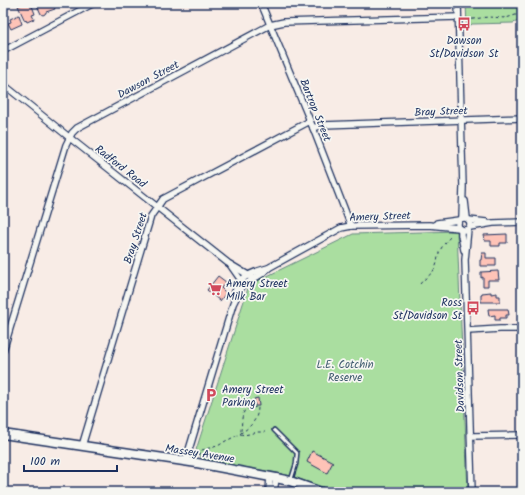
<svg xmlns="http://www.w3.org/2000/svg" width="525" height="495" viewBox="0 0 525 495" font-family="Kalam,sans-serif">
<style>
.green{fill:#aadea0;stroke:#62867f}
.building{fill:#fec3b7;stroke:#1b2f5e}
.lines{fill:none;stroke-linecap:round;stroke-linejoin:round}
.lane-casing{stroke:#1b2f5e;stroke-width:5.5}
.street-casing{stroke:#1b2f5e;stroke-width:8}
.secondary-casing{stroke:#1b2f5e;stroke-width:11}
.path{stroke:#1b2f5e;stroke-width:1;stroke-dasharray:3 3;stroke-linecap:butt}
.lane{stroke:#f6f6f2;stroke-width:2.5}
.street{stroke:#f6f6f2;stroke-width:5.5}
.secondary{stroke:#f6f6f2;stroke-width:8}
.labels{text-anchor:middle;stroke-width:3.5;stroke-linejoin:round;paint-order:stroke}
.poi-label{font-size:11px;fill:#1b2f5e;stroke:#f6f6f2;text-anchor:start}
.street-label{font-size:11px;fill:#1b2f5e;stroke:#f6f6f2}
.park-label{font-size:11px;fill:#3f5b6e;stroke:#f6f6f2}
</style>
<rect width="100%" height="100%" fill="#f8ece6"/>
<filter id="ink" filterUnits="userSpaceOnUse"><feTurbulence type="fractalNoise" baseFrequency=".025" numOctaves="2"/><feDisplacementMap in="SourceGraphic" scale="8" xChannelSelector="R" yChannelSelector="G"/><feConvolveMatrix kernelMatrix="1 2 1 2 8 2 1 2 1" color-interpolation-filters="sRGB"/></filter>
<g filter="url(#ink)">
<!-- green -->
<g class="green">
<path d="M466,3H522V20L513,23L472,24L467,28Z"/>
<path d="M457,231L468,492H334L291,476L278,473L203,460L196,450L249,285L353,234Z"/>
</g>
<!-- building -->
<g class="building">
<path d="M26,3H31L35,14L32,15L34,19L27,22L26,20L25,21L18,6Z"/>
<path d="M36,3H51L52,4H53L55,9L46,12L45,14L43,15L41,14Z"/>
<path d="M19,15L22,24L11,29L8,23L11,22L10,19Z"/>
<path d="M507,234V243H500V246H491V241H485L484,235Z"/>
<path d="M482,253H486V258H496V266H480V260H481Z"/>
<path d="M498,271L499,280H488V286H483V277L481,278V272Z"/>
<path d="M218,276L226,282L221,288L226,293L220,301L207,290Z"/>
<path d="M491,292V294L497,293V296H500V302H481V295H482V293Z"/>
<path d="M488,309H508L509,315H506V318H500V320H495V315L489,316Z"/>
<path d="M258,398L259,406H255L254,399Z"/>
<path d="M312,451L333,462L327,473L307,462Z"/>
</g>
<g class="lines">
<!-- lane casing -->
<g class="lane-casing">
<path id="lane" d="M274,430L297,453L296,464L291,480"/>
</g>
<!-- street casing -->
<g class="street-casing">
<g id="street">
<path d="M261,3L313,128L351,226"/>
<path d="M458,3L463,187L462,218"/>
<path d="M3,51L94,3"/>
<path d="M3,84L70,138L228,263L248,275L253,279"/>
<path d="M313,128L323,125L522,118"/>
<path d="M465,201L467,218"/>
<circle cx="464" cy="224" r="6"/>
<path d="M469,220L486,222"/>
<path d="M437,223L459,220"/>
<path d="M470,227L493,223L522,222"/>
<path d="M461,229V235L464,250"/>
<path d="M468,229L465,260L472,492"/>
<path d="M231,266L243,283"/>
<path d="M234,300C234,279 249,273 268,268"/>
<path d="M468,331L500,329H522"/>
<path d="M3,351L66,145L72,133L77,128L270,25L284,22L458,17"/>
<path d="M471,436L522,435"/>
<path d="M82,446L151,216L163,199L310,121"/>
<path d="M186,462L188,453L233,304L241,288L244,285L260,275L270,267L341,228L351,226L429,225L459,228"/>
<path d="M269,492L270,476"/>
<path d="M274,492L276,478"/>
</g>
</g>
<!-- secondary casing -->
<g class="secondary-casing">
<path id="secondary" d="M3,434L197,463L276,478L290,481L321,492"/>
</g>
<!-- path -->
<g class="path">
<path d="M466,20L488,17L506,18L522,13"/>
<path d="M420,284C424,278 432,275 435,268C438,263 437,258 439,253C441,247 446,242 450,237"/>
<path d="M198,455L202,450C207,448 212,448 217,446C221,445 224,441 228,440C242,433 258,425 258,407L250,408L245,410C240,417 243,426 240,434C246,436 251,433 257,432C260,432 262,432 265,432"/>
</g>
<!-- lane -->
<use href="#lane" class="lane"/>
<!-- street -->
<use href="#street" class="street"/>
<!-- secondary -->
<use href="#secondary" class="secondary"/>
</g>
</g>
<!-- icons -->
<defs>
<g id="bus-bare" transform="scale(1.08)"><path d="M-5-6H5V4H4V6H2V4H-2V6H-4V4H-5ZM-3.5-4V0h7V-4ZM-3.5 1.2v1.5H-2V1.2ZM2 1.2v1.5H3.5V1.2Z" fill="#d1495b" stroke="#f6f6f2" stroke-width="2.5" paint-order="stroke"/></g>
<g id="supermarket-bare" transform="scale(1.08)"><path d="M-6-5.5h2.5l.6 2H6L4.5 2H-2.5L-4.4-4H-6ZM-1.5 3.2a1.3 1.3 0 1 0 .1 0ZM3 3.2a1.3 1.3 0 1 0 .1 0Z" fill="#d1495b" stroke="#f6f6f2" stroke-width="2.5" paint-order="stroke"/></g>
<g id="parking-bare" transform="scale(1.08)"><path d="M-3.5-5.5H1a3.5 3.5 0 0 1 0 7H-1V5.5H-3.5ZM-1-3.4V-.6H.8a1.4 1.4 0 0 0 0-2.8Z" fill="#d1495b" stroke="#f6f6f2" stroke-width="2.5" paint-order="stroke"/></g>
</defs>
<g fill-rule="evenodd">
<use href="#bus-bare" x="464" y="24"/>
<use href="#supermarket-bare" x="215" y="289"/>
<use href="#bus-bare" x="473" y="308"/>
<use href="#parking-bare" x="211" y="395"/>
</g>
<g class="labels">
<!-- poi labels -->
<g class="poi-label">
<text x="464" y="44" text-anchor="middle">Dawson<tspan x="464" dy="13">St/Davidson St</tspan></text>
<text x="226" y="287">Amery Street<tspan x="226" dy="13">Milk Bar</tspan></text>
<text x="462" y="306" text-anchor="end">Ross<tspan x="462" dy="13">St/Davidson St</tspan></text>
<text x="222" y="393">Amery Street<tspan x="222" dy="13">Parking</tspan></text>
</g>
<!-- street labels -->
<g class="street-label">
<text transform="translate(148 79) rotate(-28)" y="4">Dawson Street</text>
<text transform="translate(316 110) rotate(68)" y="4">Bartrop Street</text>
<text transform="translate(441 111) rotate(-2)" y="4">Bray Street</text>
<text transform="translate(121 166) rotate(38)" y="4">Radford Road</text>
<text transform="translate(380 216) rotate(-2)" y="4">Amery Street</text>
<text transform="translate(135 238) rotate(-72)" y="4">Bray Street</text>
<text transform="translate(459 376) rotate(-92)" y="4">Davidson Street</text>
<text transform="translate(200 453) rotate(9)" y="4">Massey Avenue</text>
</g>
<!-- park labels -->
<g class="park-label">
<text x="345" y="368">L.E. Cotchin<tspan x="345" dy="13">Reserve</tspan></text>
</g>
</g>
<!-- margin -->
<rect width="525" height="495" fill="none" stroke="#f6f6f2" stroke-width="16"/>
<rect x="8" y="8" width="509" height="479" fill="none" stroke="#1b2f5e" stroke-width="1.5" filter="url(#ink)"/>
<!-- scale -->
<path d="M24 465v6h93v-6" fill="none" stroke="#1b2f5e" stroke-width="2"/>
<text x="30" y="465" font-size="12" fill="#1b2f5e" stroke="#f6f6f2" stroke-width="3" paint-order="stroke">100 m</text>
</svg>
